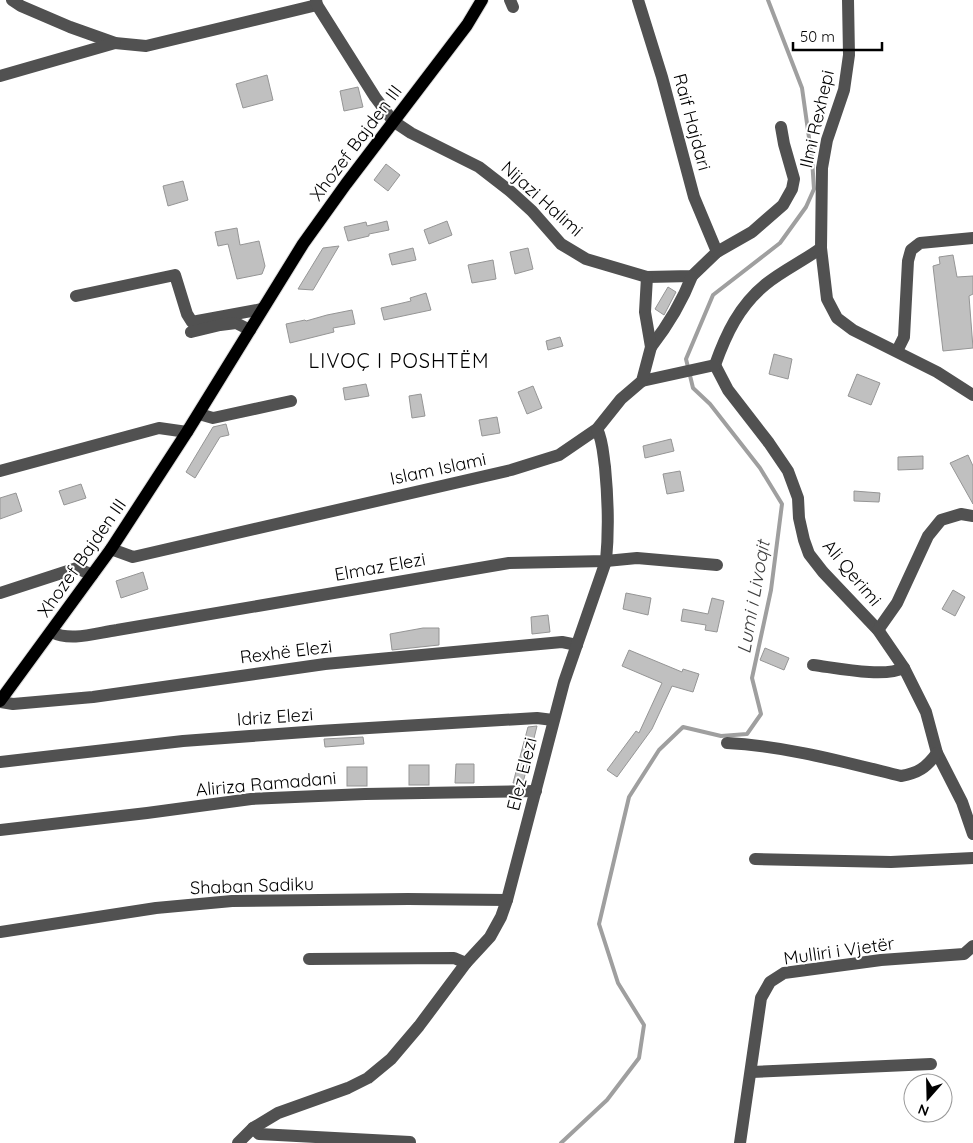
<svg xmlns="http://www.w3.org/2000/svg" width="973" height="1143" viewBox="0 0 973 1143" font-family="Quicksand,sans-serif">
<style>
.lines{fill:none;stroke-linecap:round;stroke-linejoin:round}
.stream{stroke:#9f9f9f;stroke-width:4}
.building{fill:#c0c0c0;stroke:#959595}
.major-casing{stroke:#dbdbdb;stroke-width:14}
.minor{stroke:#515151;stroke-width:12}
.major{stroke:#000;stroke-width:12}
.labels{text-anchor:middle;stroke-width:4;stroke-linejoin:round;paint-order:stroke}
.street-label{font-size:18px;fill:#000;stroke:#fff}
.water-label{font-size:19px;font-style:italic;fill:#404040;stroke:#fff}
.quarter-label{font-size:20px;letter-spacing:1px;fill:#000;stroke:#fff}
</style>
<rect width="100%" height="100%" fill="#fff"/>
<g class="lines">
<!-- stream -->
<path class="stream" d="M561,1143L607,1100L639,1058L644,1025L618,983L599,924L629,797L659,750L683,727L721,736L747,734L761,714L752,678L771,590L782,504L760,468L710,404L693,388L686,359L713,295L780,243L806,207L814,189L812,159L802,88L768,0"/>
</g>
<!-- building -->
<g class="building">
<path d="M267,75L273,100L243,108L236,84Z"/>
<path d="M358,87L363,107L344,111L340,91Z"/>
<path d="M386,164L400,175L388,191L374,180Z"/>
<path d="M183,181L188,200L168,206L163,186Z"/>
<path d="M387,221L389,230L369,234V236L348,241L344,227L366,222L367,226Z"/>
<path d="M447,221L452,235L429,244L424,230Z"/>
<path d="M237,228L240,245L259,241L265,266L262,274L237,279L228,244L218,246L215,232Z"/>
<path d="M339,246L313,290L298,289L323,248Z"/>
<path d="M413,248L416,260L392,265L389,254Z"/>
<path d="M528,248L533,269L515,274L510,252Z"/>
<path d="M953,255L957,277L973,276V294L969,296L973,348L943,351L933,266L940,264L939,257Z"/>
<path d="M493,260L496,279L472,283L468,265Z"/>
<path d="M668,287L676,292L664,315L655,309Z"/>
<path d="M426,293L431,310L384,320L381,308L411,301L410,298Z"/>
<path d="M352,310L355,324L333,328L334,332L290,343L286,324L305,320L306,321L327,315Z"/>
<path d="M560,337L563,346L548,350L546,341Z"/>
<path d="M774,354L792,359L788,379L769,374Z"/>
<path d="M857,374L880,383L871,405L848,396Z"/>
<path d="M366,384L369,396L345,400L343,388Z"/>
<path d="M533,386L542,408L527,414L518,392Z"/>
<path d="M421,394L425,416L412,418L409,396Z"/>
<path d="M497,417L500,433L482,436L479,420Z"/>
<path d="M226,424L229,435L220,437L195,478L186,472L213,427Z"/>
<path d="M671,439L674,451L645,458L643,446Z"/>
<path d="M968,455L973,466V504L950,463Z"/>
<path d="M923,456V469L898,470V457Z"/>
<path d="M680,471L684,491L667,494L663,474Z"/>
<path d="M81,484L86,498L64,505L59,491Z"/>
<path d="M854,491L880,493L879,502L854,501Z"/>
<path d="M16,493L22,511L0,519V498Z"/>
<path d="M143,572L148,589L121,598L116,581Z"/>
<path d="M953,590L965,597L955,616L942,609Z"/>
<path d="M626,593L651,598L648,615L623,609Z"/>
<path d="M712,598L724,601L717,632L705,630L706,625L681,621L683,609L708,614Z"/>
<path d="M548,615L550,632L532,634L531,617Z"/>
<path d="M423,628H439V645L392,650L390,634Z"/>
<path d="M765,648L789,658L784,670L760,660Z"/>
<path d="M629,650L682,672L683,669L699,674L693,692L672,686L652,729L617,777L607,770L636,731L639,733L662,683L622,666Z"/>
<path d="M537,726L523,783H513L528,727Z"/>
<path d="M363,737L364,744L325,747L324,739Z"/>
<path d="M456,764H474V783H455Z"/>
<rect x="409" y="765" width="20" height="20"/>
<rect x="347" y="767" width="20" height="19"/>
</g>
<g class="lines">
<!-- major casing -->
<g class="major-casing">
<path id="major" d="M0,701L111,549L187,432L303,244L346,184L467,25L482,0"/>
</g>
<!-- minor -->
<g class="minor">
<path d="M12,0L21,6L70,27L115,43L146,46L317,5"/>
<path d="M316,0L317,5L375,97L393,121L411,133L479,167L510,191L532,211L561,244L586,259L647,277L692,276L717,252L752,232L783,205L792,189L794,179L784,144L781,127"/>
<path d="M510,0L513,7"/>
<path d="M638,0L662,77L694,197L717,252"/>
<path d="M0,76L115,43"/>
<path d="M821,248L827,299L837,318L853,330L937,372L973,395"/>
<path d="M76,296L175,275L187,314L192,322L262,309"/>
<path d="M191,332L220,325L236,323L250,330"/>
<path d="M651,347C668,325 682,302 692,276"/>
<path d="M897,351L904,337L908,261L911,250L920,243L973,238"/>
<path d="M715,365L728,390L769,443L788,471L798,498L799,518L804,540L809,554L823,572L878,630L904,668L926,712L937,753L962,802L973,834"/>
<path d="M715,365C726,334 739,306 766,284C782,271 803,261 821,248L822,168L827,140L844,90L849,55L848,0"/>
<path d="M642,381L715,365"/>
<path d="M199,414L213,418L291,401"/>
<path d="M0,471L159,428L187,432"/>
<path d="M111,549L133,557L511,470L559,455L597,429L621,399L642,381L651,347L645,312L647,277"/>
<path d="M0,593L77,568L92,575"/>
<path d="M878,630L897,603L928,536L941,520L961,514L973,516"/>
<path d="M52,632C70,642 96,633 117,630L509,563L606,561L637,558L717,565"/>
<path d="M813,665C837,668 884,678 904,668"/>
<path d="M0,702L13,704L93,697L325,664L562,642L577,645"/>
<path d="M727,743C786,746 844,762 901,776C918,773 926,768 937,753"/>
<path d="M0,762L183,741L319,731L537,718L553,720"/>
<path d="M0,830L147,813L251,799L365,794L536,791"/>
<path d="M755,859L891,862L973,858"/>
<path d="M0,932L156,908L232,901L408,899L507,900"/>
<path d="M309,959L454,958L466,963"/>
<path d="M751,1072L931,1064"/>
<path d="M253,1128L259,1134L410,1142"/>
<path d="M238,1143L253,1128L278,1113L348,1088L368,1078L391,1059L419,1026L466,963L490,937L501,917L507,900L564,682L606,561C609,530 608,498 605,467C603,454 603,441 597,429"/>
<path d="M740,1143L761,998L770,982L784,973L881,960L964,954L973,946"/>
</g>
<!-- major -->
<use href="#major" class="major"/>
</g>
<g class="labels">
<!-- street labels -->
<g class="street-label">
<text transform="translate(817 119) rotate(-77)" y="6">Ilmi Rexhepi</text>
<text transform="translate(692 122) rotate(75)" y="6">Raif Hajdari</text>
<text transform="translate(356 143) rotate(-53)" y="6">Xhozef Bajden III</text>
<text transform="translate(542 199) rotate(42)" y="6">Nijazi Halimi</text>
<text transform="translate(438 469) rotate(-12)" y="6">Islam Islami</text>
<text transform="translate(82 558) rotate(-55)" y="6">Xhozef Bajden III</text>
<text transform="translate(380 567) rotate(-10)" y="6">Elmaz Elezi</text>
<text transform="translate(852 573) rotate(50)" y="6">Ali Qerimi</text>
<text transform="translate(286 652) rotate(-7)" y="6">Rexhë Elezi</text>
<text transform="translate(275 717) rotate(-4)" y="6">Idriz Elezi</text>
<text transform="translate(522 774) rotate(-76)" y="6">Elez Elezi</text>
<text transform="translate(266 784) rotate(-5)" y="6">Aliriza Ramadani</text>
<text transform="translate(252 886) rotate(-2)" y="6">Shaban Sadiku</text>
<text transform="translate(839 951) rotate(-8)" y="6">Mulliri i Vjetër</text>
</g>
<!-- water labels -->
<g class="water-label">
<text transform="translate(753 597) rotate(-80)" y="7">Lumi i Livoqit</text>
</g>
<!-- quarter labels -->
<g class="quarter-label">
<text x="399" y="368">LIVOÇ I POSHTËM</text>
</g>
</g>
<!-- north arrow -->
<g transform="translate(928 1098) rotate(200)"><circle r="24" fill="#ffffff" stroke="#999999"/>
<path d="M0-4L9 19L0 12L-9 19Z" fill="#000000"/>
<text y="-8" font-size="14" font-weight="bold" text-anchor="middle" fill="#000000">N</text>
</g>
<!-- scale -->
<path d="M793 42v8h89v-8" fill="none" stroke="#000000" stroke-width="2.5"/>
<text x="800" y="42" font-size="15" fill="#000000" stroke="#ffffff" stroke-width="4" paint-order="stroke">50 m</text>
</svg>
